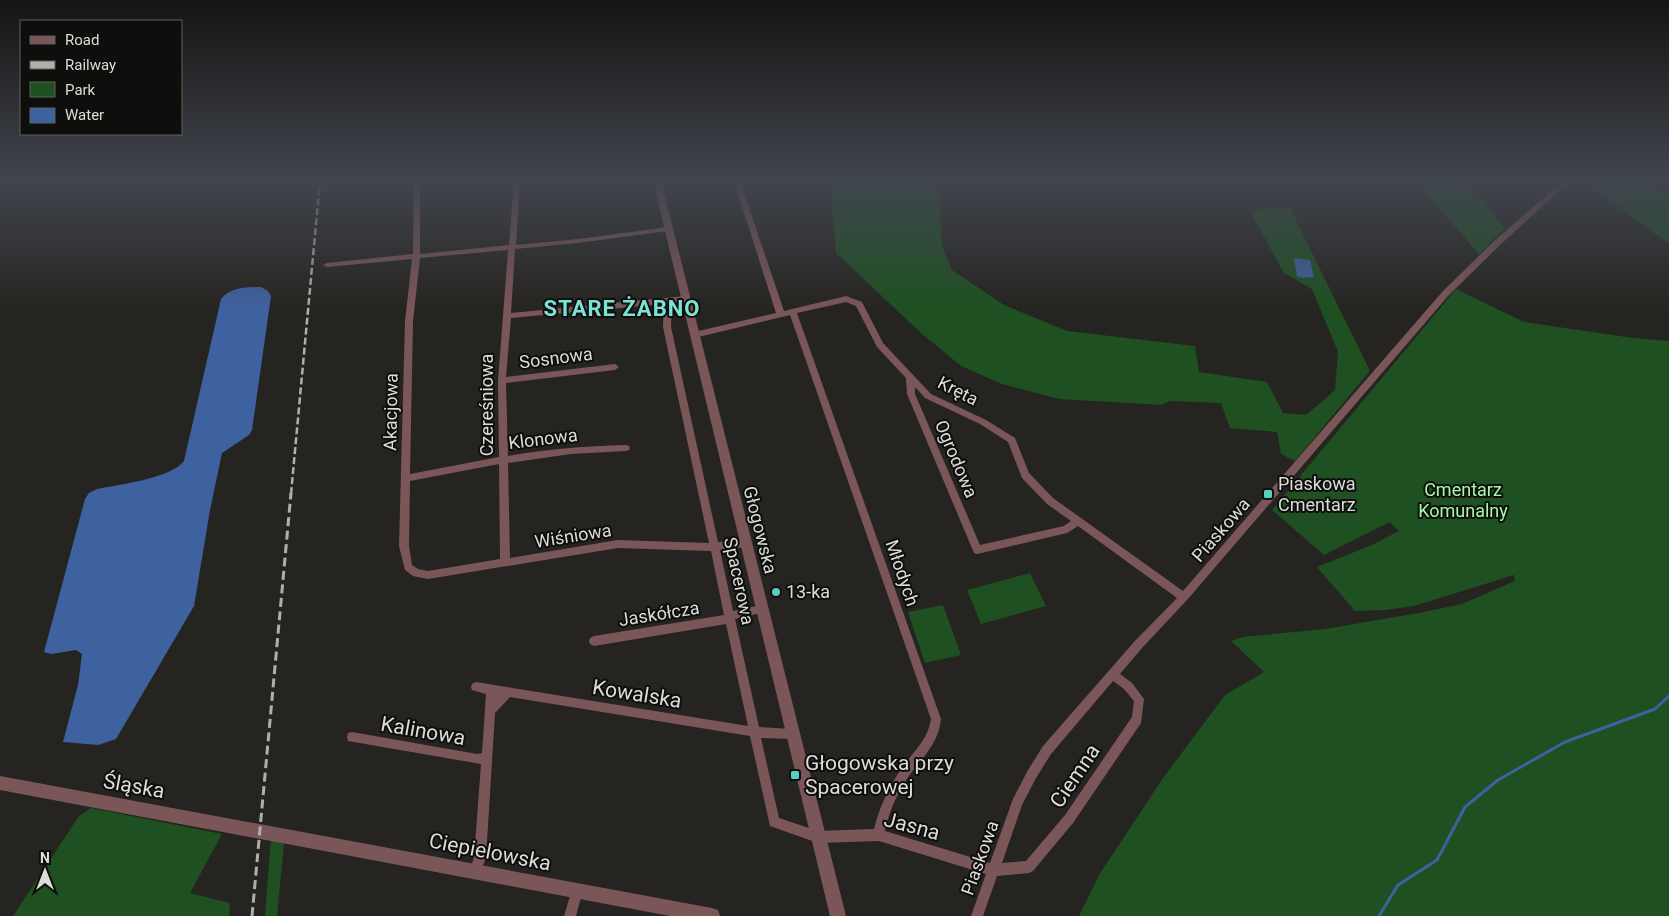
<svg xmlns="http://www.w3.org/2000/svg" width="1669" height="916" viewBox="0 0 1669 916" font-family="Roboto,sans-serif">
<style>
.green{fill:#1e5021}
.water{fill:#3e61a0}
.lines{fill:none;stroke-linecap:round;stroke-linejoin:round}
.stream-far1{stroke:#3e61a0;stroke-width:2.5}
.stream{stroke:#3e61a0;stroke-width:3}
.minor{fill:#7b5659;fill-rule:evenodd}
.tertiary{fill:#7b5659;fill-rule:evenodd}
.rail-far1{stroke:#b0afac;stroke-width:2.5;stroke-dasharray:7 3;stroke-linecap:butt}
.rail{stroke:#b0afac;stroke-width:3;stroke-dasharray:9 4.5;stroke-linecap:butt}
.poi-dot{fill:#58cebf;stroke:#0e0e0c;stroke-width:2}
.labels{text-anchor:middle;stroke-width:4;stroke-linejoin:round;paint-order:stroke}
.street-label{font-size:18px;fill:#dddcd9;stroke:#0e0e0c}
.poi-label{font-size:18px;fill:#dddcd9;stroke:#0e0e0c;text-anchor:start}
.park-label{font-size:18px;fill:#a5faa6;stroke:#0e0e0c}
.near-street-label{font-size:21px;fill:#dddcd9;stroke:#0e0e0c}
.near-poi-label{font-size:21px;fill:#dddcd9;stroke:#0e0e0c;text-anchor:start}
.district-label{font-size:22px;font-weight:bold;letter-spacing:1px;fill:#7be3d5;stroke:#0e0e0c}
</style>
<rect width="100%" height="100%" fill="#262420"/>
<!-- green -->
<g class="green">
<path d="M830,181H938L942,246L952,270L1004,305L1067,331L1195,346L1199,372L1267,382L1283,413L1306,415L1335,390L1338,352L1312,289L1284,273L1252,215L1257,209L1290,208L1370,371L1295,461L1281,454L1277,432L1230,428L1221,403L1170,401L1161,405L1059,399L1002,384L961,366L921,333L836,253Z"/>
<path d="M1416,181H1466L1505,228L1479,254Z"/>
<path d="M1584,181H1645L1669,197V244Z"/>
<path d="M1456,289L1524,322L1633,338L1669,341V916H1079L1099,875L1163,778L1225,695L1264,672L1231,641L1243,637L1325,629L1419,613L1462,604L1515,581L1514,575L1414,606L1385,610L1355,611L1317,567L1372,545L1399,531L1390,522L1324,555L1272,510Z"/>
<path d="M1030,573L1046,606L981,624L967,590Z"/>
<path d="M943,605L961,655L925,663L908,612Z"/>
<path d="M91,808L222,834L190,893L230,903L229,916H13L79,816Z"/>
<path d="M271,837L284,844L277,916H265Z"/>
</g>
<!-- water -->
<g class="water">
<path d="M1296,258L1310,260L1314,277L1302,278L1297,276L1294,259Z"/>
<path d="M261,287L268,291L271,296L252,430L249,435L222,453L210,510L194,606L116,739L98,745L63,742L78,685L82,654L76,650L51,654L44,652L85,499L89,493L97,489C117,485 172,478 184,461L221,299C230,287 247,287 261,287Z"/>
</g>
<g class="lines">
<!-- stream-far1 -->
<path class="stream-far1" d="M326,186L328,181"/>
<!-- stream -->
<path class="stream" d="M1379,916L1398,885L1437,860L1465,807L1498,780L1565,742L1655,709L1669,696"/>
<!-- minor -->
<g class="minor">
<path d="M414,181H420V254L509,245L514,181H520L516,245L578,239L668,227L672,229L668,231L578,243L515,249L511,313L685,296L689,299L685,302L672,303L671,327L718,542L745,539L748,540L750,543L748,546L745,547L720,550L733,611L761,605L764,606L766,609L764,612L761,613L735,619L759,727L792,729L796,730L797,734L796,738L792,739L761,738L779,818L818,831L874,829C879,808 889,787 901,769C913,752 928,740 931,719L790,315L694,338L690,335L694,332L776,313L734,181H740L784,311L846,296L862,302L883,343L931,394L986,420L1015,438L1029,473L1053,498L1183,591L1443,291L1493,242L1563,181H1570L1499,246L1449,295L1187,600L1142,648L1120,674L1132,683L1144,699L1141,723L1073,823L1033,871L1029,873L997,876L983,916H971L986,874L879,841L818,843L770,826L750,736L510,697L495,713L486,858L479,875L475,877L471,875L469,871L474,858L481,764L348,741L347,737L348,733L352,732L477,754L482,753L486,694L472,690L471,687L472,684L476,682L748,726L726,624L594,646L590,644L589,641L590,638L594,636L724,615L711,551L618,548L428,579L413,576L405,570L399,546L405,321L412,259L327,267L323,265L327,263L413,254ZM508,250L498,381L499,457L410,474L413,321L420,258ZM846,302L856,306L877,347L906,378L907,394L974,553L977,554L1067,533L1078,526L1177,598L1134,642L1043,746L1028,770L1013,799L990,863L885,831C889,810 899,790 911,773C924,756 939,742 941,719L797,313ZM664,304L663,327L709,543L618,540L510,558L508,463L571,454L626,451L629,450L630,448L629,446L626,445C586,446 547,449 508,456L506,383L615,370L619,367L615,364L506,377L511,318ZM915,387L925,398L980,424L1008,442L1022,478L1047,504L1071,521L1064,526L980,545L915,394ZM499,464L500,559L428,571L418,569L412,565L409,546L410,481ZM1113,681L1124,689L1134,701L1132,717L1065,815L1026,861L1002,863L1022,805L1036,778L1051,754Z"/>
<path d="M577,884L581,886L583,890L576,916H564L573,886Z"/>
</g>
<!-- tertiary -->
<g class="tertiary">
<path d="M653,181H661L846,916H830Z"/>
<path d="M0,776L712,908L718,910L720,916H670L0,790Z"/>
</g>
<!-- rail-far1 -->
<path class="rail-far1" d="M291,494L320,181"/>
<!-- rail -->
<path class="rail" d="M252,916L291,493"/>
</g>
<!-- sky -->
<linearGradient id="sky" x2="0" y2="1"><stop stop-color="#151412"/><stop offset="0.58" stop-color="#41454e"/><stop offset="1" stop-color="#41454e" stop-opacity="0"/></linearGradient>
<rect width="1669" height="310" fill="url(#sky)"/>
<!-- markers -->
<g class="poi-dot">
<rect x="1263" y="489" width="10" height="10" rx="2.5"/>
<circle cx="776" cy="592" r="5"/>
<rect x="790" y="770" width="10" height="10" rx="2.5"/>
</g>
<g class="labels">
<!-- street labels -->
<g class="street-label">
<text transform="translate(556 358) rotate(-7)" y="6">Sosnowa</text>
<text transform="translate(958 391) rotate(27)" y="6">Kręta</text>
<text transform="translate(487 405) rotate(-90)" y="6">Czereśniowa</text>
<text transform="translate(391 412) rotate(-89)" y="6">Akacjowa</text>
<text transform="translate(543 439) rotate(-7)" y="6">Klonowa</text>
<text transform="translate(956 459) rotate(67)" y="6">Ogrodowa</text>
<text transform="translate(760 530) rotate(76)" y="6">Głogowska</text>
<text transform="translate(1221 530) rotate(-49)" y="6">Piaskowa</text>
<text transform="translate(573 536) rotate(-9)" y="6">Wiśniowa</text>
<text transform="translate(902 573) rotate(71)" y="6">Młodych</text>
<text transform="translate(739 581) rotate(78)" y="6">Spacerowa</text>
<text transform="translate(659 614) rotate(-9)" y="6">Jaskółcza</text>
<text transform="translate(980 858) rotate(-70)" y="6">Piaskowa</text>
</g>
<!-- poi labels -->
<g class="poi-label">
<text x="1278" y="490">Piaskowa<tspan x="1278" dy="21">Cmentarz</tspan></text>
<text x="786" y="598">13-ka</text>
</g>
<!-- park labels -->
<g class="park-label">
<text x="1463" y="496">Cmentarz<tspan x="1463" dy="21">Komunalny</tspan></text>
</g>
<!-- near-street labels -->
<g class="near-street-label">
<text transform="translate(637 694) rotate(9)" y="7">Kowalska</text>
<text transform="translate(423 731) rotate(10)" y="7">Kalinowa</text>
<text transform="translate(1075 776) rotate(-56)" y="7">Ciemna</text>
<text transform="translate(134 786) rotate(10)" y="7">Śląska</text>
<text transform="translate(912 826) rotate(15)" y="7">Jasna</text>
<text transform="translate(490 852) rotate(11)" y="7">Ciepielowska</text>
</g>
<!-- near-poi labels -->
<g class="near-poi-label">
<text x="805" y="770">Głogowska przy<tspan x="805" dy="24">Spacerowej</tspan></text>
</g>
<!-- district labels -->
<g class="district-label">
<text x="622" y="316">STARE ŻABNO</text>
</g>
</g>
<!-- legend -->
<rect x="20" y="20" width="162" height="115" fill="#0e0e0c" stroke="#61605e"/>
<rect x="30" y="36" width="25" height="8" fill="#7b5659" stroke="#61605e"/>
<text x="65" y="45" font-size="15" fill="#dddcd9">Road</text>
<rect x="30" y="61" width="25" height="8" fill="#b0afac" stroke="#61605e"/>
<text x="65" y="70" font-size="15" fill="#dddcd9">Railway</text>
<rect x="30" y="82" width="25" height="15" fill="#1e5021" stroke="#61605e"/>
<text x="65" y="95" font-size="15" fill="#dddcd9">Park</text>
<rect x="30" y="108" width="25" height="15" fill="#3e61a0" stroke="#61605e"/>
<text x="65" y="120" font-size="15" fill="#dddcd9">Water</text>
<!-- north arrow -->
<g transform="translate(45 871)" stroke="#0e0e0c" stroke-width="4" paint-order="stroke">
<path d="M0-4L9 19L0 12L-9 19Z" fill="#dddcd9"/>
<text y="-8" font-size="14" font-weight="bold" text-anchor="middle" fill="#dddcd9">N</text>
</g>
</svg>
